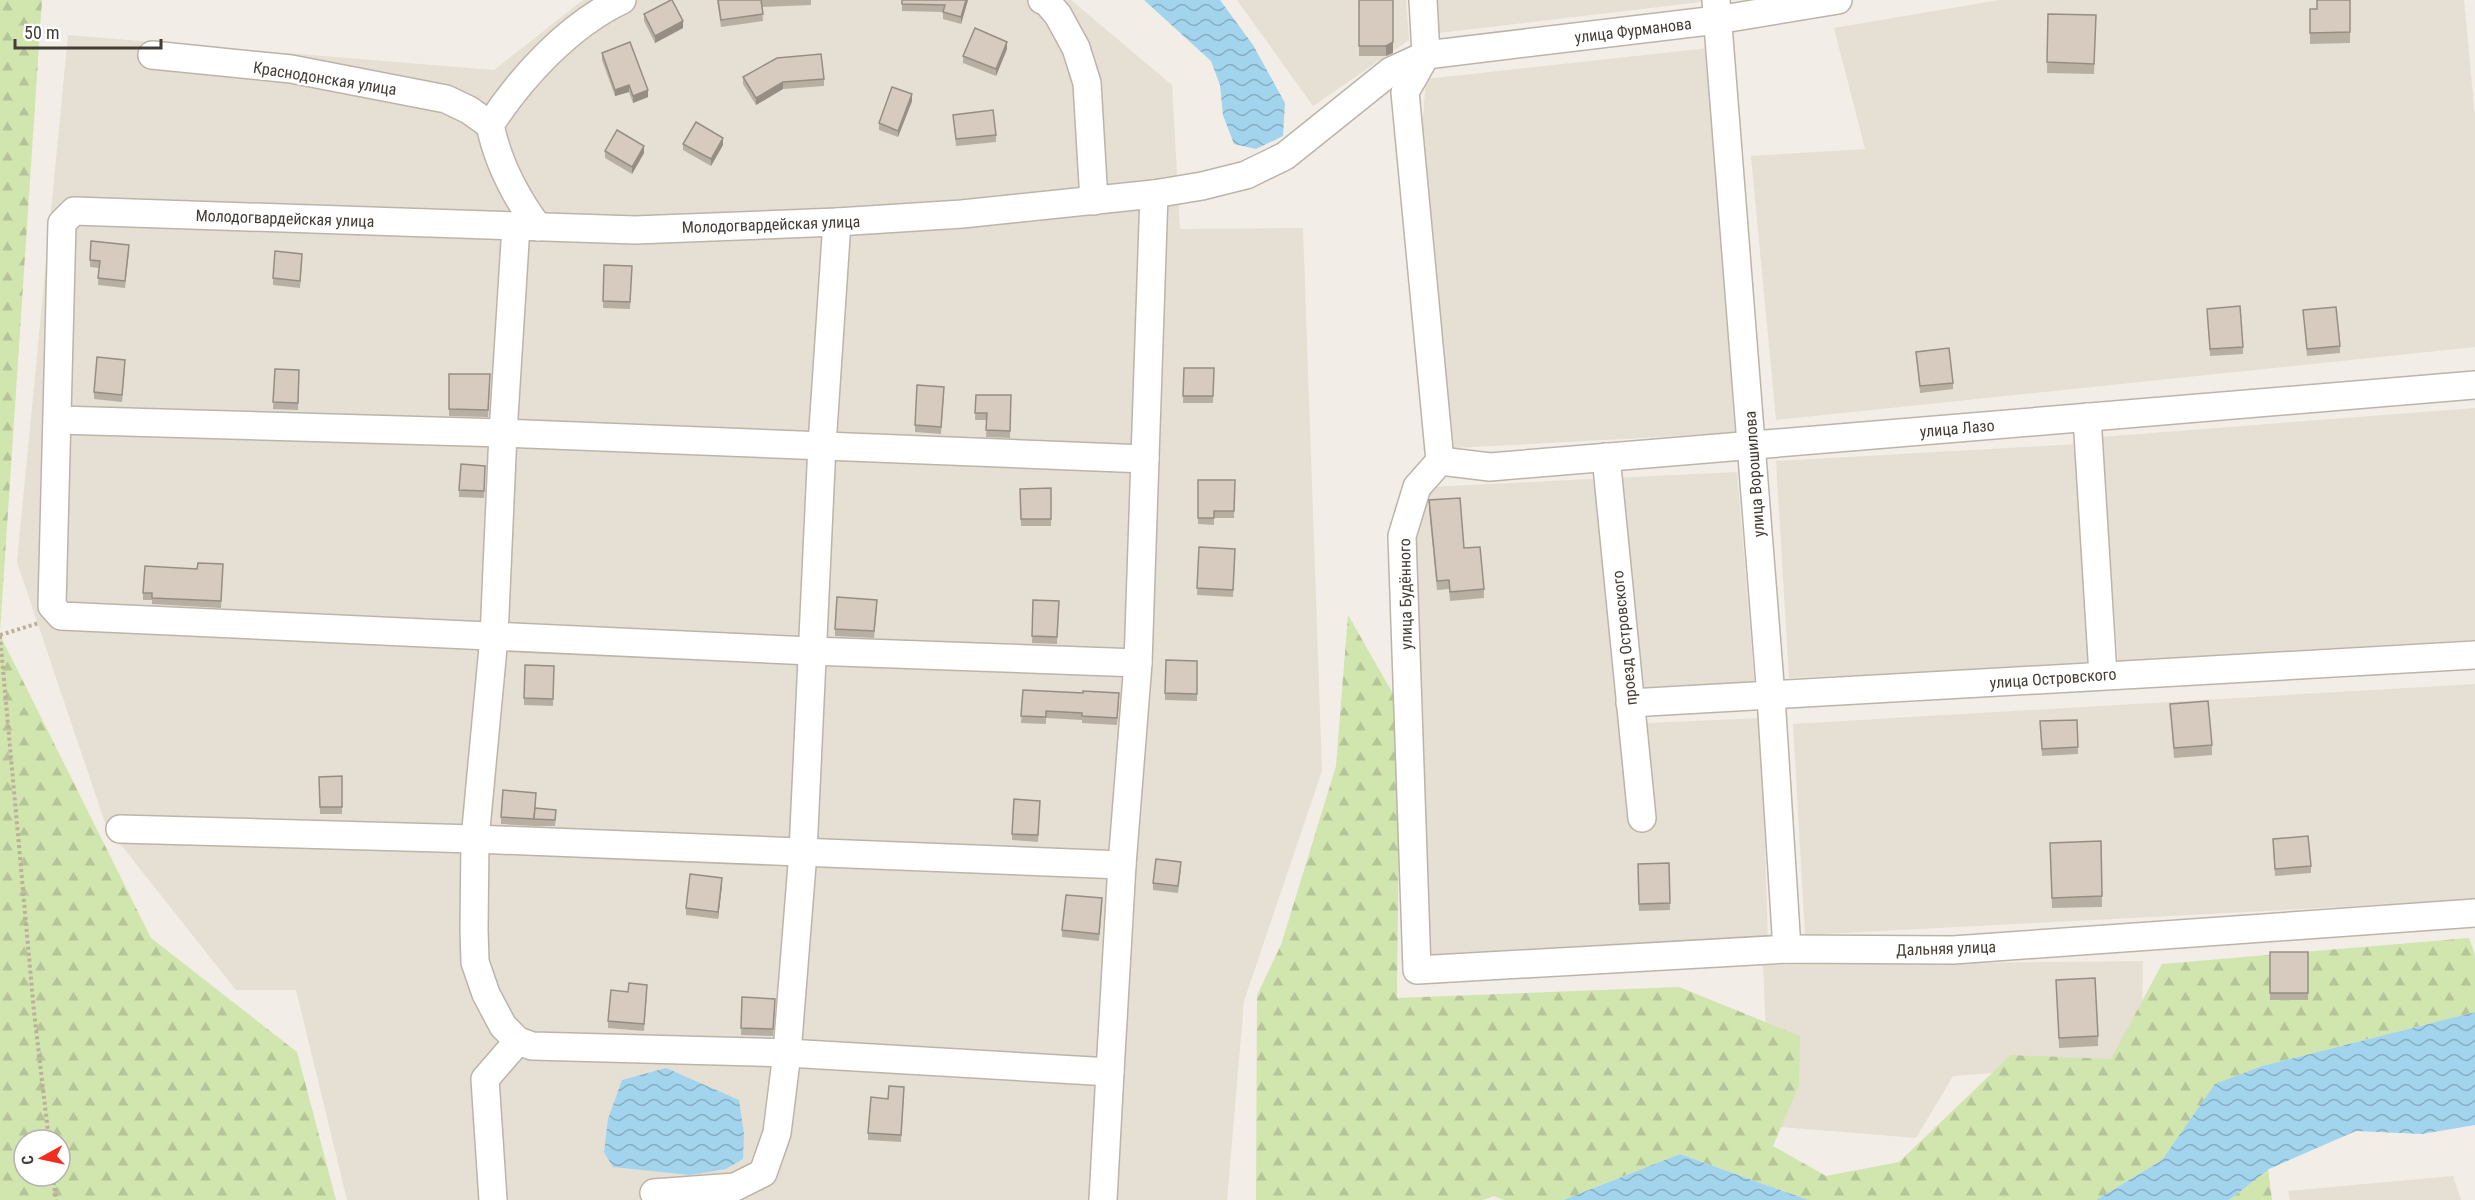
<svg xmlns="http://www.w3.org/2000/svg" width="2475" height="1200" viewBox="0 0 2475 1200" font-family="'Roboto Condensed',sans-serif">
<style>
.residential{fill:#e6dfd4}
.forest{fill:url(#forest-firs);fill-rule:evenodd}
.water{fill:url(#water-waves)}
.lines{fill:none;stroke-linecap:round;stroke-linejoin:round}
.minor-casing{stroke:#bdb4a9;stroke-width:30}
.path{stroke:#beaf9a;stroke-width:4;stroke-dasharray:3 3;stroke-linecap:butt}
.minor{stroke:#fff;stroke-width:27}
.wall{fill:#b8afa3}
.shaded-wall{fill:#968e85}
.building{fill:#d6cbbe;stroke:#968e85;stroke-width:1.5}
.labels{text-anchor:middle;stroke-width:5;stroke-linejoin:round;paint-order:stroke}
.street-label{font-size:16px;fill:#443d35;stroke:#fff}
</style>
<defs>
<pattern id="forest-firs" width="22" height="20" patternUnits="userSpaceOnUse" patternTransform="scale(1.5)"><rect width="22" height="20" fill="#d1e5af"/><path d="M5 1l3.5 6h-7zM16 11l3.5 6h-7z" fill="#b5c597"/></pattern>
<pattern id="water-waves" width="16" height="10" patternUnits="userSpaceOnUse" patternTransform="scale(1.5)"><rect width="16" height="10" fill="#a3d4ed"/><path d="M0 5q4-4 8 0t8 0" fill="none" stroke="#86adc1"/></pattern>
</defs>
<rect width="100%" height="100%" fill="#f2ede6"/>
<!-- residential -->
<g class="residential">
<path d="M583,0H1071L1172,85L1180,229L1303,228L1322,771L1244,1001L1227,1200H347L296,990H236L106,826L17,562L68,35L494,70Z"/>
<path d="M1237,0H1406L1409,40L1313,106Z"/>
<path d="M1437,0H1701V2L1439,33Z"/>
<path d="M1999,0H2464L2475,117V347L1776,420L1751,156L1865,149L1834,28Z"/>
<path d="M1709,48L1735,433L1454,448L1419,166L1426,79Z"/>
<path d="M2475,408V640L2118,661L2100,437Z"/>
<path d="M2080,444L2092,666L1789,678L1776,461Z"/>
<path d="M1737,472L1755,689L1622,698L1626,724L1761,718L1768,942L1429,955L1412,545L1429,487Z"/>
<path d="M2475,684V900L1805,935L1793,724Z"/>
<path d="M2143,961L2141,1062L1953,1076L1916,1138L1770,1126L1763,965Z"/>
<path d="M2453,1176L2461,1200H2290L2288,1191Z"/>
</g>
<!-- forest -->
<g class="forest">
<path d="M0,0H42L0,632Z"/>
<path d="M1348,615L1400,706L1397,998L1679,987L1800,1036L1799,1085L1773,1146L1826,1176L1899,1162L2011,1055L2111,1059L2162,964L2469,938L2475,955V1012L2262,1066L2216,1084L2162,1160L2096,1200H1808L1680,1154L1563,1200H1504L1494,1196L1483,1200H1256L1257,995L1281,945L1336,766Z"/>
<path d="M0,635L151,938L297,1052L336,1200H0ZM24,1140H60V1176H24Z"/>
<path d="M2268,1169L2272,1200H2229Z"/>
</g>
<!-- water -->
<g class="water">
<path d="M1144,0H1220L1253,45L1285,103L1283,136L1256,149L1234,144L1223,115L1220,85L1211,61Z"/>
<path d="M2475,1012V1125L2422,1134L2356,1131L2269,1169L2229,1200H2096L2162,1160L2215,1084L2262,1066Z"/>
<path d="M666,1068L739,1100L744,1134L743,1159L726,1169L690,1175L613,1167L604,1152L608,1119L622,1080Z"/>
<path d="M1680,1154L1808,1200H1563Z"/>
</g>
<g class="lines">
<!-- minor casing -->
<g class="minor-casing">
<g id="minor">
<path d="M1042,0L1047,2L1058,15L1076,48L1087,83L1094,201"/>
<path d="M1423,0L1426,55"/>
<path d="M1716,0L1771,697L1787,949"/>
<path d="M152,55L291,69L446,99L469,110L490,125"/>
<path d="M1426,55L1405,92L1440,461L1417,487L1402,536L1417,970L1787,949L1953,950L2475,913"/>
<path d="M516,226L503,433L494,637L475,839L474,929L475,962L486,994L503,1026L518,1041L532,1046L787,1053L1110,1072L1122,865L1138,663L1154,194"/>
<path d="M538,227C515,196 498,163 490,125C521,77 569,25 622,0"/>
<path d="M2087,417L2103,675"/>
<path d="M58,420L503,433L1145,459"/>
<path d="M1606,457L1642,818"/>
<path d="M1440,461L1490,467L2475,385"/>
<path d="M1138,663L811,651L61,616L52,606L62,223L74,211L635,230L837,222L962,214L1154,194L1202,186L1246,175L1285,156L1391,71L1426,55L1717,20L1838,0"/>
<path d="M1630,703L2475,655"/>
<path d="M120,829L475,839L1122,865"/>
<path d="M654,1193L735,1187L763,1173L777,1133L787,1053L803,852L822,445L837,222"/>
<path d="M493,1200L485,1079L518,1041"/>
<path d="M1103,1200L1110,1072"/>
</g>
</g>
<!-- path -->
<g class="path">
<path d="M0,635L39,623"/>
<path d="M0,636L34,1012L49,1140"/>
<path d="M53,1176L56,1200"/>
</g>
<!-- minor -->
<use href="#minor" class="minor"/>
</g>
<!-- wall -->
<g class="wall">
<path d="M717,0H811V5L762,7L763,21L721,27Z"/>
<path d="M968,0L961,24L943,19V12L902,11V4Z"/>
<path d="M1359,0L1393,53L1386,56H1359Z"/>
<path d="M2350,0V43L2310,44V9H2317Z"/>
<path d="M644,14L683,28L655,43L644,21Z"/>
<path d="M2048,14L2096,15L2094,74L2047,73Z"/>
<path d="M1007,49L996,76L963,63V56Z"/>
<path d="M602,53L648,97L633,103L629,92L615,96L602,60Z"/>
<path d="M743,77L824,79V86L783,89L756,105L743,84Z"/>
<path d="M912,101L898,137L879,130V123Z"/>
<path d="M953,115L996,135V142L956,146Z"/>
<path d="M683,144L723,145L711,166L683,150Z"/>
<path d="M605,151L644,153L632,174L605,158Z"/>
<path d="M129,252L125,288L98,285L99,268L90,267V260Z"/>
<path d="M302,261L300,288L273,285V278Z"/>
<path d="M604,265L632,266L630,309L603,308Z"/>
<path d="M2207,309L2243,347V354L2210,356Z"/>
<path d="M2303,310L2340,346V353L2307,356Z"/>
<path d="M1916,352L1953,383V389L1920,393Z"/>
<path d="M125,367L122,402L94,399V392Z"/>
<path d="M1184,368H1214L1213,403H1183Z"/>
<path d="M275,369L299,370L298,410L273,409Z"/>
<path d="M449,374L490,381L488,417L449,416Z"/>
<path d="M944,394L941,434L915,432V425Z"/>
<path d="M976,395H1011L1010,438L986,437L987,420H975Z"/>
<path d="M485,466L484,498L459,497V490Z"/>
<path d="M1198,480H1235L1234,518H1214V525L1198,524Z"/>
<path d="M1051,488V526H1021L1020,489Z"/>
<path d="M1429,500L1464,548L1484,589V598L1450,601L1449,589L1437,590L1429,509Z"/>
<path d="M1199,547L1235,549L1233,597L1197,595Z"/>
<path d="M223,564L221,608L152,604V600H143V593L197,569Z"/>
<path d="M1033,600L1059,601L1057,644L1032,643Z"/>
<path d="M877,607L874,638L835,636V629Z"/>
<path d="M1197,661V701L1165,700V693Z"/>
<path d="M554,666L553,706L524,705V698Z"/>
<path d="M1023,690L1119,700L1117,725L1082,723V720L1046,718V724L1021,723Z"/>
<path d="M2170,704L2212,745V755L2174,758Z"/>
<path d="M2077,720L2078,754L2042,756L2040,721Z"/>
<path d="M342,776V814H320L319,777Z"/>
<path d="M536,800L535,808L556,817L555,826H534V821V826L501,824V817Z"/>
<path d="M1040,801L1038,842L1012,840V834Z"/>
<path d="M2273,839L2311,866V873L2275,876Z"/>
<path d="M2101,841L2102,907L2052,908L2050,853Z"/>
<path d="M1669,863L1670,910L1639,911L1638,864Z"/>
<path d="M1181,869L1178,893L1153,890V883Z"/>
<path d="M722,885L718,919L686,915V908Z"/>
<path d="M1102,905L1099,941L1062,937V930Z"/>
<rect x="2270" y="952" width="38" height="48"/>
<path d="M2056,980L2098,1036V1046L2059,1048Z"/>
<path d="M628,992H647L644,1031L608,1028V1021Z"/>
<path d="M742,997L775,1006L773,1036L741,1035Z"/>
<path d="M904,1094L901,1142L868,1140V1133L888,1099Z"/>
</g>
<!-- shaded-wall -->
<g class="shaded-wall">
<path d="M966,0H968L961,24V17Z"/>
<path d="M683,21V28L655,43V36Z"/>
<path d="M1007,42V49L996,76V69Z"/>
<path d="M1393,42V53L1386,56V46Z"/>
<path d="M783,82V89L756,105V98Z"/>
<path d="M629,85V92L615,96V90Z"/>
<path d="M648,90V97L633,103V96Z"/>
<path d="M912,94V101L898,137V131Z"/>
<path d="M723,138V145L711,166V159Z"/>
<path d="M644,146V153L632,174V167Z"/>
<path d="M722,878V885L718,919V912Z"/>
</g>
<!-- building -->
<g class="building">
<path d="M671,0H672L683,21L655,36L644,14Z"/>
<path d="M718,0H761L763,14L721,20Z"/>
<path d="M902,0H966L961,17L943,12L945,5L902,4Z"/>
<path d="M1359,0H1393V42L1386,46H1359Z"/>
<path d="M2317,0H2350V32L2310,33V9H2317Z"/>
<path d="M2048,14L2096,15L2094,64L2047,62Z"/>
<path d="M975,28L1007,42L996,69L963,56Z"/>
<path d="M630,42L648,90L633,96L629,85L615,90L602,53Z"/>
<path d="M821,54L824,79L783,82L756,98L743,77L777,58Z"/>
<path d="M892,87L912,94L898,131L879,123Z"/>
<path d="M993,110L996,135L956,139L953,115Z"/>
<path d="M696,122L723,138L711,159L683,144Z"/>
<path d="M617,130L644,146L632,167L605,151Z"/>
<path d="M91,241L129,245L125,281L98,278L100,261L90,260Z"/>
<path d="M275,251L302,254L300,281L273,278Z"/>
<path d="M604,265L632,266L630,302L603,301Z"/>
<path d="M2240,306L2243,347L2210,349L2207,309Z"/>
<path d="M2336,307L2340,346L2307,349L2303,310Z"/>
<path d="M1949,348L1953,383L1920,386L1916,352Z"/>
<path d="M97,357L125,360L122,395L94,392Z"/>
<path d="M1184,368H1214L1213,396H1183Z"/>
<path d="M275,369L299,370L298,403L273,402Z"/>
<path d="M449,374H490L488,410L449,409Z"/>
<path d="M917,385L944,387L941,427L915,425Z"/>
<path d="M976,395H1011L1010,431L986,430L987,413H975Z"/>
<path d="M461,464L485,466L484,491L459,490Z"/>
<path d="M1198,480H1235L1234,511H1214V518H1198Z"/>
<path d="M1051,488V519H1021L1020,489Z"/>
<path d="M1460,498L1464,548L1480,547L1484,589L1450,592L1449,580L1437,581L1429,500Z"/>
<path d="M1199,547L1235,549L1233,590L1197,588Z"/>
<path d="M198,563L223,564L221,601L152,598V593H143L145,566L197,569Z"/>
<path d="M837,597L877,600L874,631L835,629Z"/>
<path d="M1033,600L1059,601L1057,637L1032,636Z"/>
<path d="M1166,660L1197,661V694L1165,693Z"/>
<path d="M525,665L554,666L553,699L524,698Z"/>
<path d="M1023,690L1083,693V691L1119,693L1117,718L1082,716V713L1046,711V717L1021,716Z"/>
<path d="M2208,701L2212,745L2174,748L2170,704Z"/>
<path d="M2077,720L2078,747L2042,749L2040,721Z"/>
<path d="M342,776V807H320L319,777Z"/>
<path d="M503,790L536,793L534,819L501,817Z"/>
<path d="M1014,799L1040,801L1038,835L1012,834Z"/>
<path d="M535,808L556,810L555,820L534,819Z"/>
<path d="M2308,836L2311,866L2275,869L2273,839Z"/>
<path d="M2101,841L2102,896L2052,898L2050,843Z"/>
<path d="M1156,859L1181,862L1178,886L1153,883Z"/>
<path d="M1669,863L1670,903L1639,904L1638,864Z"/>
<path d="M690,874L722,878L718,912L686,908Z"/>
<path d="M1066,895L1102,898L1099,934L1062,930Z"/>
<rect x="2270" y="952" width="38" height="41"/>
<path d="M2095,978L2098,1036L2059,1038L2056,980Z"/>
<path d="M629,983L647,985L644,1024L608,1021L611,990L628,992Z"/>
<path d="M742,997L775,999L773,1029L741,1028Z"/>
<path d="M889,1086L904,1087L901,1135L868,1133L871,1097L888,1099Z"/>
</g>
<g class="labels">
<!-- street labels -->
<g class="street-label">
<text transform="translate(1633 30) rotate(-7)" y="6">улица Фурманова</text>
<text transform="translate(325 78) rotate(9)" y="6">Краснодонская улица</text>
<text transform="translate(285 218) rotate(2)" y="6">Молодогвардейская улица</text>
<text transform="translate(771 224) rotate(-2)" y="6">Молодогвардейская улица</text>
<text transform="translate(1957 428) rotate(-5)" y="6">улица Лазо</text>
<text transform="translate(1754 474) rotate(-94)" y="6">улица Ворошилова</text>
<text transform="translate(1405 594) rotate(-91)" y="6">улица Будённого</text>
<text transform="translate(1624 638) rotate(-96)" y="6">проезд Островского</text>
<text transform="translate(2053 678) rotate(-4)" y="6">улица Островского</text>
<text transform="translate(1946 948) rotate(-2)" y="6">Дальняя улица</text>
</g>
</g>
<!-- north arrow -->
<g transform="translate(42 1158) rotate(262)"><circle r="28" fill="#ffffff" stroke="#b4b1ae" stroke-width="1.5"/>
<path d="M0-4.5L10 22L0 15L-10 22Z" fill="#f22d1d"/>
<text y="-9" font-size="16" font-weight="bold" text-anchor="middle" fill="#443d35">С</text>
</g>
<!-- scale -->
<path d="M15 39v9h146v-9" fill="none" stroke="#443d35" stroke-width="3"/>
<text x="24" y="39" font-size="18" fill="#443d35" stroke="#ffffff" stroke-width="4.5" paint-order="stroke">50 m</text>
</svg>
